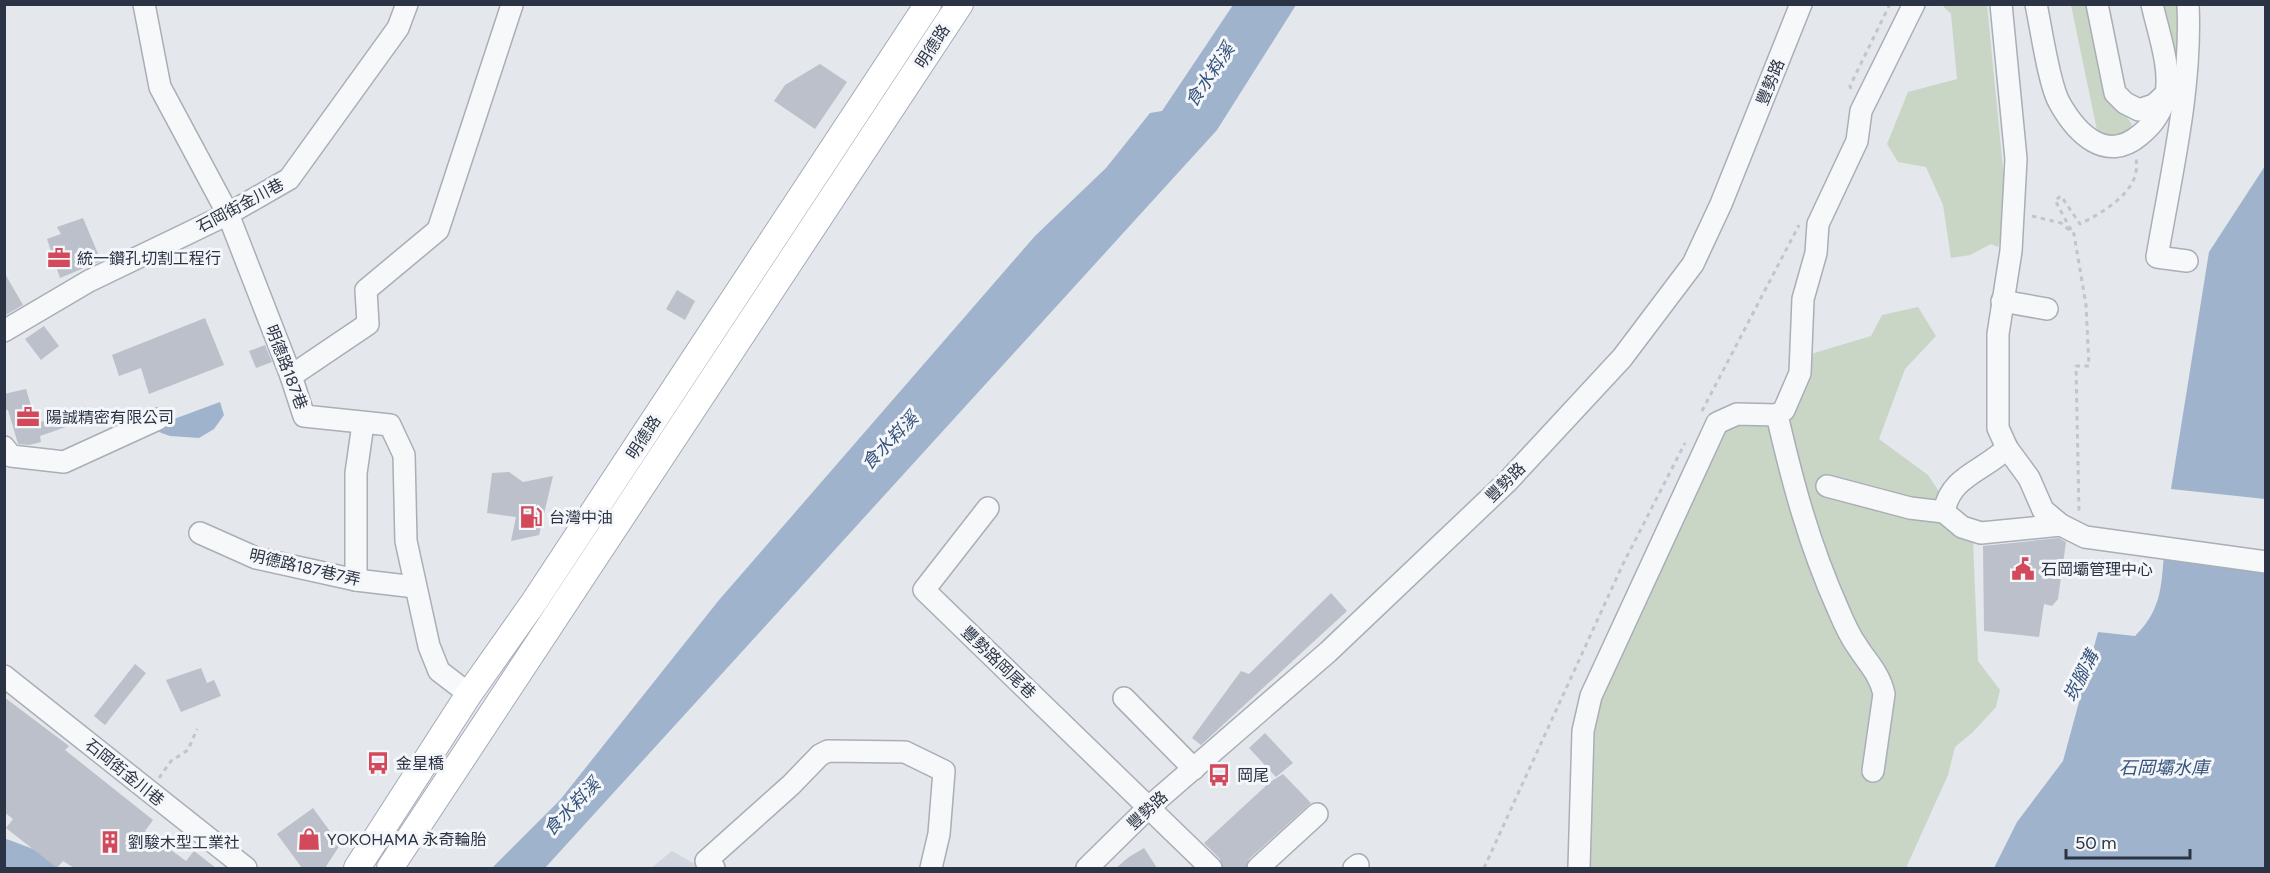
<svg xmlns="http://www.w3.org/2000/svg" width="2270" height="873" viewBox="0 0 2270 873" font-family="Figtree,'Noto Sans TC',sans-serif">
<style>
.built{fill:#d2d6de}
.green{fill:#c9d6c5}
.water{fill:#9fb4cc}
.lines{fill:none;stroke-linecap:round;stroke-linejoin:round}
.river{stroke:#9fb4cc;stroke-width:30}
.building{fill:#bbc0ca}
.minor-casing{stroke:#a9aeb7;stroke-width:24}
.major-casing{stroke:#a3abb8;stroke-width:28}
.path{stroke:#c2c5cb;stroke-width:3;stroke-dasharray:4.5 4.5;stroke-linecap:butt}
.minor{stroke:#f7f8fa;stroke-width:21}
.major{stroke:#fff;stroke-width:26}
.labels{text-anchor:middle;stroke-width:6;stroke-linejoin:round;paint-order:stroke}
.street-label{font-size:16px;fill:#2b3445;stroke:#f4f6f9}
.poi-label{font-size:16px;fill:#2b3445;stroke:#f4f6f9;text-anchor:start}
.water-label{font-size:18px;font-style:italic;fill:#34527a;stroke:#f4f6f9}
</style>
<rect width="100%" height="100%" fill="#e4e7ec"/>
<!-- built -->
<path class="built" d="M672,851L702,868H651Z"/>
<!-- green -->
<g class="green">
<path d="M1942,5H1987L2007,209L1998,247L1991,244L1970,255L1951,258L1943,205L1926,167L1898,162L1887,144L1908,92L1957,79L1951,14Z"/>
<path d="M2071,5H2086L2104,88L2132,124C2124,140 2113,138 2098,135Z"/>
<path d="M2155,5H2185L2180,92Z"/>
<path d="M1918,307L1936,336L1905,369L1879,439L1928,475L1973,542L1978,661L2000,690L1996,707L1973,732L1955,747L1948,775L1906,868H1584L1595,713L1722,429L1741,423L1763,424L1811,354L1871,336L1882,315Z"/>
</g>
<!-- water -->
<g class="water">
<path d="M1233,5H1296L1217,130L545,868H492L560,800L719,600L1035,236L1106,168L1150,113L1162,111Z"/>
<path d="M2265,166V499L2171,489L2209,252Z"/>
<path d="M220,402L224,415L214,429L199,438L170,436L156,431L155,426Z"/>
<path d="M2165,544L2265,555V868H1994L2017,822L2063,761L2098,632L2135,636C2164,608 2161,581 2165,544Z"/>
</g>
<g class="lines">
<!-- river -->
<path class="river" d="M4,854L41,868"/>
</g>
<!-- building -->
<g class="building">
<path d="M820,64L847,82L815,129L774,101L785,85Z"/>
<path d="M83,218L101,261L60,278L47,239L61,234L57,227Z"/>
<path d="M4,272L23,305L4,316Z"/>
<path d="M677,290L695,301L685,320L666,309Z"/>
<path d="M205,318L224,365L149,394L141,368L119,376L112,355Z"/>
<path d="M44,326L59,346L41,360L25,339Z"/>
<path d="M265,345L272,362L256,368L249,351Z"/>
<path d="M26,389L36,423L81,412L83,421L40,436L41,442L29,445L18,444L8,410H4V394Z"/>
<path d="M509,472L523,482L553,476L539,535L511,541L516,517L487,513L492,473Z"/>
<path d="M2059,538L2066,542L2058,599L2052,606L2044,604L2039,637L1984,631L1983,546Z"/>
<path d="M1331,593L1347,611L1201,745L1192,738L1241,671L1249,674Z"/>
<path d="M135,664L146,673L105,725L94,716Z"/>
<path d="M201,668L207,683L214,680L221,696L181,712L166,680Z"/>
<path d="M4,697L69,746L65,750L153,820L145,831L186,861L194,851L216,868H74L63,861L57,868L6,828L13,819L4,812Z"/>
<path d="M1265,733L1293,763L1276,777L1249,748Z"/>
<path d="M1283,774L1311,803L1249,859L1246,868H1223L1220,859L1204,843L1270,782Z"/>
<path d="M313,808L340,845L325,868H302L277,834Z"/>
<path d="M1144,848L1157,868H1116L1129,857Z"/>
</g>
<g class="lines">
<!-- minor casing -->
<g class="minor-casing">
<g id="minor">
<path d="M144,4L160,87L228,214L291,376L304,416L390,425L404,455L406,541L429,646L439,671L469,694"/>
<path d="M2001,4L2016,159L2011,251L1998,334V428L2007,448L2029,478L2043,510L2061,525L2085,537L2266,562"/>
<path d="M2036,4C2041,28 2049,84 2059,102C2076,133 2106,164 2140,135C2154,124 2162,112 2166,94C2171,66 2158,32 2152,4"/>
<path d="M2097,4L2115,93L2125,103L2139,110L2154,105L2165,95"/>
<path d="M2187,261L2157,257C2171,174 2192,89 2188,4"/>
<path d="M2002,301L2047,309"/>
<path d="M4,331L89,281L228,214L289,179L398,28L407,4"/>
<path d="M291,376L368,324L366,290L438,230L512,5"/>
<path d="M1777,415C1793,484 1809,544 1838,609C1843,621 1849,635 1857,646C1867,662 1880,674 1884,694L1873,771"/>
<path d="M4,447L11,456L64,462L158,419"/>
<path d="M2007,448C1984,471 1950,476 1944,512L1962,527L1981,533L2061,525"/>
<path d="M1827,486L1910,508L1944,512"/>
<path d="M988,508L924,590L1211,868"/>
<path d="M200,533L256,558L356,580L415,587"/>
<path d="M356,580V473L363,424"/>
<path d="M4,676L246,868"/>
<path d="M1124,698L1194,769"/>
<path d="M714,868L706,861L791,785L820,755L828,751L905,752L944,771L939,834L931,868"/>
<path d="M1087,868L1149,807L1328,652L1507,482L1622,358L1693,264L1721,204L1801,4"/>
<path d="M1258,868L1317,814"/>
<path d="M1354,868L1358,865"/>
<path d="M1579,868L1583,731L1591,696L1717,423L1737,414L1777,415L1784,410L1800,373L1803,299L1816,253L1818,224L1857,141L1861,111L1914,4"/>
</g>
</g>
<!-- major casing -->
<g class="major-casing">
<g id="major">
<path d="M357,868L469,694L534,602L928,4"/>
<path d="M390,868L960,4"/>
</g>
</g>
<!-- path -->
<g class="path">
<path d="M1851,89L1850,86L1890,4"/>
<path d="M2032,216L2061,223L2074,234L2086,305L2089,366H2076L2079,512"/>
<path d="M2071,230L2055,200L2061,196L2080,224C2103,212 2142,191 2136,159"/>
<path d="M1702,411L1799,225"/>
<path d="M159,778L171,761L188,750L197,729"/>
<path d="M1484,868L1623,564L1685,443"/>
</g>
<!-- minor -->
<use href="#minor" class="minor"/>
<!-- major -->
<use href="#major" class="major"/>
</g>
<!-- icons -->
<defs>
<g id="office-bare" transform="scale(1.8)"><path d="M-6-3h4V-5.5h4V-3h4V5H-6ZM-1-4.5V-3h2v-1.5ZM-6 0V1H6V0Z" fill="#d1495b" stroke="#f4f6f9" stroke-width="2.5" paint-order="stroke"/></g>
<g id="fuel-bare" transform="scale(1.8)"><path d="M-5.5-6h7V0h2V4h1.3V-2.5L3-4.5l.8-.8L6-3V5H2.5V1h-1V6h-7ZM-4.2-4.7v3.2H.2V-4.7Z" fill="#d1495b" stroke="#f4f6f9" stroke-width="2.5" paint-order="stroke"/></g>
<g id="civic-bare" transform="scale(1.8)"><path d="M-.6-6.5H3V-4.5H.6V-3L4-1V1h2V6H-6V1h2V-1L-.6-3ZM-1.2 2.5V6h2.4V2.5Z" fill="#d1495b" stroke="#f4f6f9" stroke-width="2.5" paint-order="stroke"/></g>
<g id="bus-bare" transform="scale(1.8)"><path d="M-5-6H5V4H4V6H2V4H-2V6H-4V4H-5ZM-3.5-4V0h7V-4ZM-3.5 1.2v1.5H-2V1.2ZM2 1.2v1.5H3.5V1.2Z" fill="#d1495b" stroke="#f4f6f9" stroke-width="2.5" paint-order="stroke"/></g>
<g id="shop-bare" transform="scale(1.8)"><path d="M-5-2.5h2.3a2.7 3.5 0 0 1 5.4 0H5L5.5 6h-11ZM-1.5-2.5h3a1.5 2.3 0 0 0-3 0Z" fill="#d1495b" stroke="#f4f6f9" stroke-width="2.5" paint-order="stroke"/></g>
<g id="building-bare" transform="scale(1.8)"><path d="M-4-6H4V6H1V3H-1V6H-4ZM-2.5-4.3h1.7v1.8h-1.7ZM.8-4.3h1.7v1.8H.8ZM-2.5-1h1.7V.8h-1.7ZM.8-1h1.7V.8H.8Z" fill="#d1495b" stroke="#f4f6f9" stroke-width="2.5" paint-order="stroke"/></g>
</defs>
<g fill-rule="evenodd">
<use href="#office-bare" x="59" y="258"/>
<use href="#office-bare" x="28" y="417"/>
<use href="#fuel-bare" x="531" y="517"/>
<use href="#civic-bare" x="2023" y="569"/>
<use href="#bus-bare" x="378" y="763"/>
<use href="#bus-bare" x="1219" y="775"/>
<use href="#shop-bare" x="309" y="839"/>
<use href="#building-bare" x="110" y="842"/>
</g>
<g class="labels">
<!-- street labels -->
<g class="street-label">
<text transform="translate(932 46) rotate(-57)" y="6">明德路</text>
<text transform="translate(1770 82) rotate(-68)" y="6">豐勢路</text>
<text transform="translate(240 205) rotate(-28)" y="6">石岡街金川巷</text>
<text transform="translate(287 367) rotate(69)" y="6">明德路187巷</text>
<text transform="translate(643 437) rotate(-57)" y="6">明德路</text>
<text transform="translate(1505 482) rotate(-45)" y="6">豐勢路</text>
<text transform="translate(305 567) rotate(13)" y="6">明德路187巷7弄</text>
<text transform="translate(999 662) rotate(44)" y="6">豐勢路岡尾巷</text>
<text transform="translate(125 772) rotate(39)" y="6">石岡街金川巷</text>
<text transform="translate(1147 810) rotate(-43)" y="6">豐勢路</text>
</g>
<!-- poi labels -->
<g class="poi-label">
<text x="77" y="264">統一鑽孔切割工程行</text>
<text x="46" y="423">陽誠精密有限公司</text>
<text x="549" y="523">台灣中油</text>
<text x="2041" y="575">石岡壩管理中心</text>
<text x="396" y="769">金星橋</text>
<text x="1237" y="781">岡尾</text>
<text x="327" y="845">YOKOHAMA 永奇輪胎</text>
<text x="128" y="848">劉駿木型工業社</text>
</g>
<!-- water labels -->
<g class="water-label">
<text transform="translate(1210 75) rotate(-56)" y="6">食水嵙溪</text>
<text transform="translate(890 441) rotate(-46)" y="6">食水嵙溪</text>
<text transform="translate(2081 676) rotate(-63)" y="6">崁腳溝</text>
<text x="2164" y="774">石岡壩水庫</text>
<text transform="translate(572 807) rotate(-46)" y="6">食水嵙溪</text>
</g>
</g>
<!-- border -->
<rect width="2270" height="873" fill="none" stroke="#2b3445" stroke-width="12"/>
<!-- scale -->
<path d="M2066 849v9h124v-9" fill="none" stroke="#2b3445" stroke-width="3"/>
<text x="2075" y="849" font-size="18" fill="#2b3445" stroke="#f4f6f9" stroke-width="4.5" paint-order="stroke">50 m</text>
</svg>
